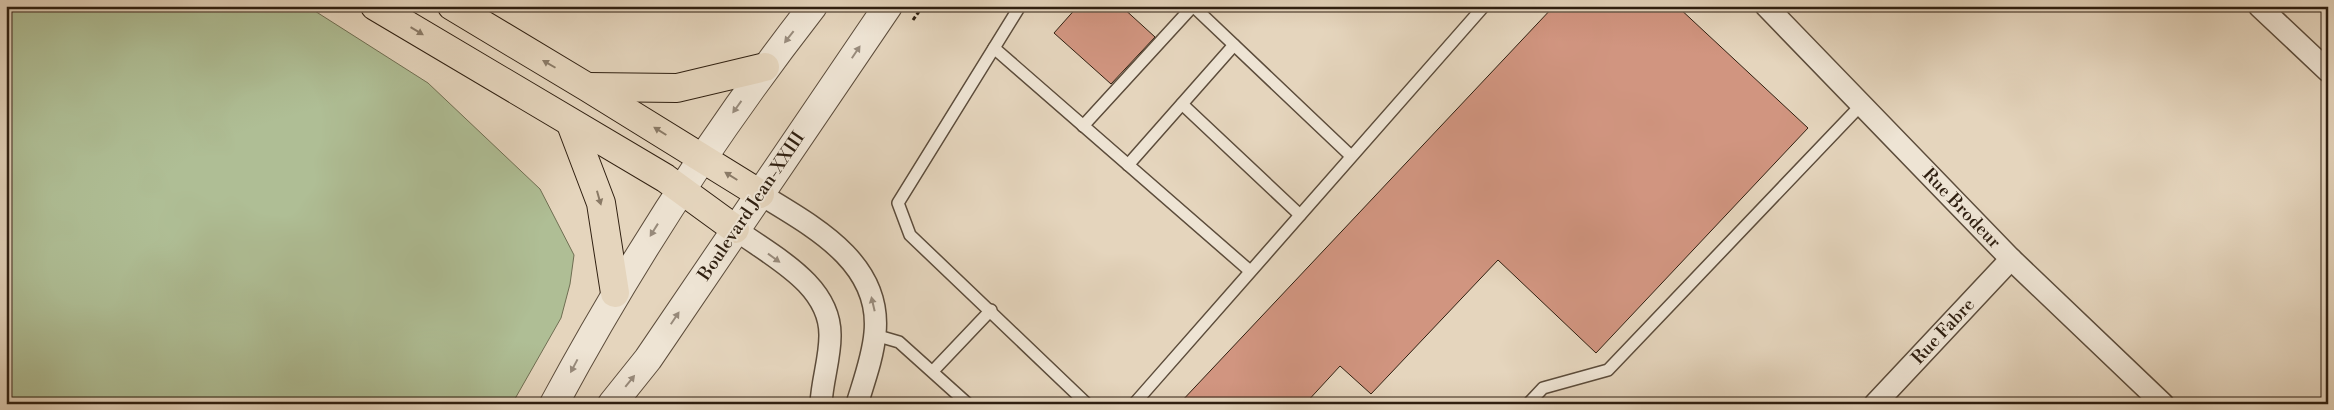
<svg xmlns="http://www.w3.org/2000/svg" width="2334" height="410" viewBox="0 0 2334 410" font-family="'Libre Bodoni',serif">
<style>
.green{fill:#afbe95;stroke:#6f6e52}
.building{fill:#d19580;stroke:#2f1f10}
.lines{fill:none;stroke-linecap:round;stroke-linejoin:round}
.service-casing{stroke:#5c4c3b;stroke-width:14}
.minor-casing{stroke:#5c4c3b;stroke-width:24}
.tertiary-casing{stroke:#5c4c3b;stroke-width:30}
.motorway-casing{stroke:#2f1f10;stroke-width:30}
.path{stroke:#2f1f10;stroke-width:3;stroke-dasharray:4 2.5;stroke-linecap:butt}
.service{stroke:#eee4d4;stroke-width:11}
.minor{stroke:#eee4d4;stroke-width:21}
.tertiary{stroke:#eee4d4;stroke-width:28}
.motorway{stroke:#e5d5bd;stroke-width:28}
.oneway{fill:#8a7a66}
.oneway2{fill:#988b7c}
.labels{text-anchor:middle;stroke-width:4;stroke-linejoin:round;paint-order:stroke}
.street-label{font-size:18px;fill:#2f1f10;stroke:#eee4d4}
</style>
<rect width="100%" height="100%" fill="#e5d5bd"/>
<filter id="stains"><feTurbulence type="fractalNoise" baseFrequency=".004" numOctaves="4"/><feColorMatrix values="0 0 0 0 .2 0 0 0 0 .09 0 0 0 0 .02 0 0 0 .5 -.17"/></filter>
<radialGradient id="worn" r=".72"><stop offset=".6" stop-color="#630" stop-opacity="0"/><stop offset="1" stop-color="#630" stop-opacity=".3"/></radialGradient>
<!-- green -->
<path class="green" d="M6,6H307L428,83L540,189L574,255L570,284L561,318L512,404H6Z"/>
<!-- building -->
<g class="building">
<path d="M1078,6H1121L1155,37L1111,84L1054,33Z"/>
<path d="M1554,6H1677L1808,128L1596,353L1498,260L1371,394L1340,366L1305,404H1179Z"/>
</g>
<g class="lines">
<!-- service casing -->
<g class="service-casing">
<g id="service">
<path d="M1020,6L898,203L910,235L1087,404"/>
<path d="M1193,6L1351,156"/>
<path d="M994,48L1250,271"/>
<path d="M1182,104L1300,215"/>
<path d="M1083,126L1193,6"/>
<path d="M1128,165L1234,45"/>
<path d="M875,335L899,342L968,404"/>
<path d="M933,371L991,310"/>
<path d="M1134,404L1484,6"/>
<path d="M1528,404L1543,388L1608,370L1862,104"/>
</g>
</g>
<!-- minor casing -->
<g class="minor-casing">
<g id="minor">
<path d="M1766,6L2011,259L2163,404"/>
<path d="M2259,6L2328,71"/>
<path d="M760,194C812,226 882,262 875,333C873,357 864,381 857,404"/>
<path d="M735,229C771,256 831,284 830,336C830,359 822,381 821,404"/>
<path d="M1875,404L2011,259"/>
</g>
</g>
<!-- tertiary casing -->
<g class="tertiary-casing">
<g id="tertiary">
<path d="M554,404C630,263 714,133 813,6"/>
<path d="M612,404L648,359L888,6"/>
</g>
</g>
<!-- motorway casing -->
<g class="motorway-casing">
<g id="motorway">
<path d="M375,6L665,178L735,229"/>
<path d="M452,6L587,87L760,194"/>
<path d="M589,87L677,88L765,67"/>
<path d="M571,124L601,203L615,293"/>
</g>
</g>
<!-- path -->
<path class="path" d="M913,20L923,6"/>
<!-- service -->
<use href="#service" class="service"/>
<!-- minor -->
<use href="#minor" class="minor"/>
<!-- tertiary -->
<use href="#tertiary" class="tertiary"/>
<!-- motorway -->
<use href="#motorway" class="motorway"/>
</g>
<!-- one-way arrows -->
<defs><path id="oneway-solid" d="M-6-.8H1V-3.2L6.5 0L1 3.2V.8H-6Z" transform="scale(1.25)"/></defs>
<g class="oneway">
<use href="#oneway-solid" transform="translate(417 31) rotate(31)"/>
<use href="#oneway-solid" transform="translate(549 64) rotate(-150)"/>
<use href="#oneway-solid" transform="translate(660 131) rotate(-148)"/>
<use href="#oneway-solid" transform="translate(731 176) rotate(-148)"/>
<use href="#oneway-solid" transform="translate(599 198) rotate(74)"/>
</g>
<g class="oneway2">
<use href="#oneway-solid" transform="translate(789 37) rotate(128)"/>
<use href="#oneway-solid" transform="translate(856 52) rotate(-56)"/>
<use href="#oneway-solid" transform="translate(737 107) rotate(126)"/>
<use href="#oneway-solid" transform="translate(654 230) rotate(122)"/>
<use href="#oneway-solid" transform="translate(774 258) rotate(36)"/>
<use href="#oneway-solid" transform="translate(873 304) rotate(-103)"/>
<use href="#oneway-solid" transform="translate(675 318) rotate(-56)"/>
<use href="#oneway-solid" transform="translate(574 366) rotate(118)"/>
<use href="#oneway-solid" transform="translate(630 381) rotate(-51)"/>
</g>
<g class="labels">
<!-- street labels -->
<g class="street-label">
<text transform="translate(751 206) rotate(-56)" y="6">Boulevard Jean-XXIII</text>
<text transform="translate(1962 208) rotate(46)" y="6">Rue Brodeur</text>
<text transform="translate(1943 331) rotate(-47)" y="6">Rue Fabre</text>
</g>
</g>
<!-- margin -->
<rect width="2334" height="410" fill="none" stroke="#e5d5bd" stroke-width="25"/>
<rect x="8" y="8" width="2319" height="395" fill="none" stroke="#2f1f10" stroke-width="2.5"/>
<rect x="12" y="12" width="2309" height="385" fill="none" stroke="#2f1f10"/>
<rect width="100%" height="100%" filter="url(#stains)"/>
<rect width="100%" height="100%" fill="url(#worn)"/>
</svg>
